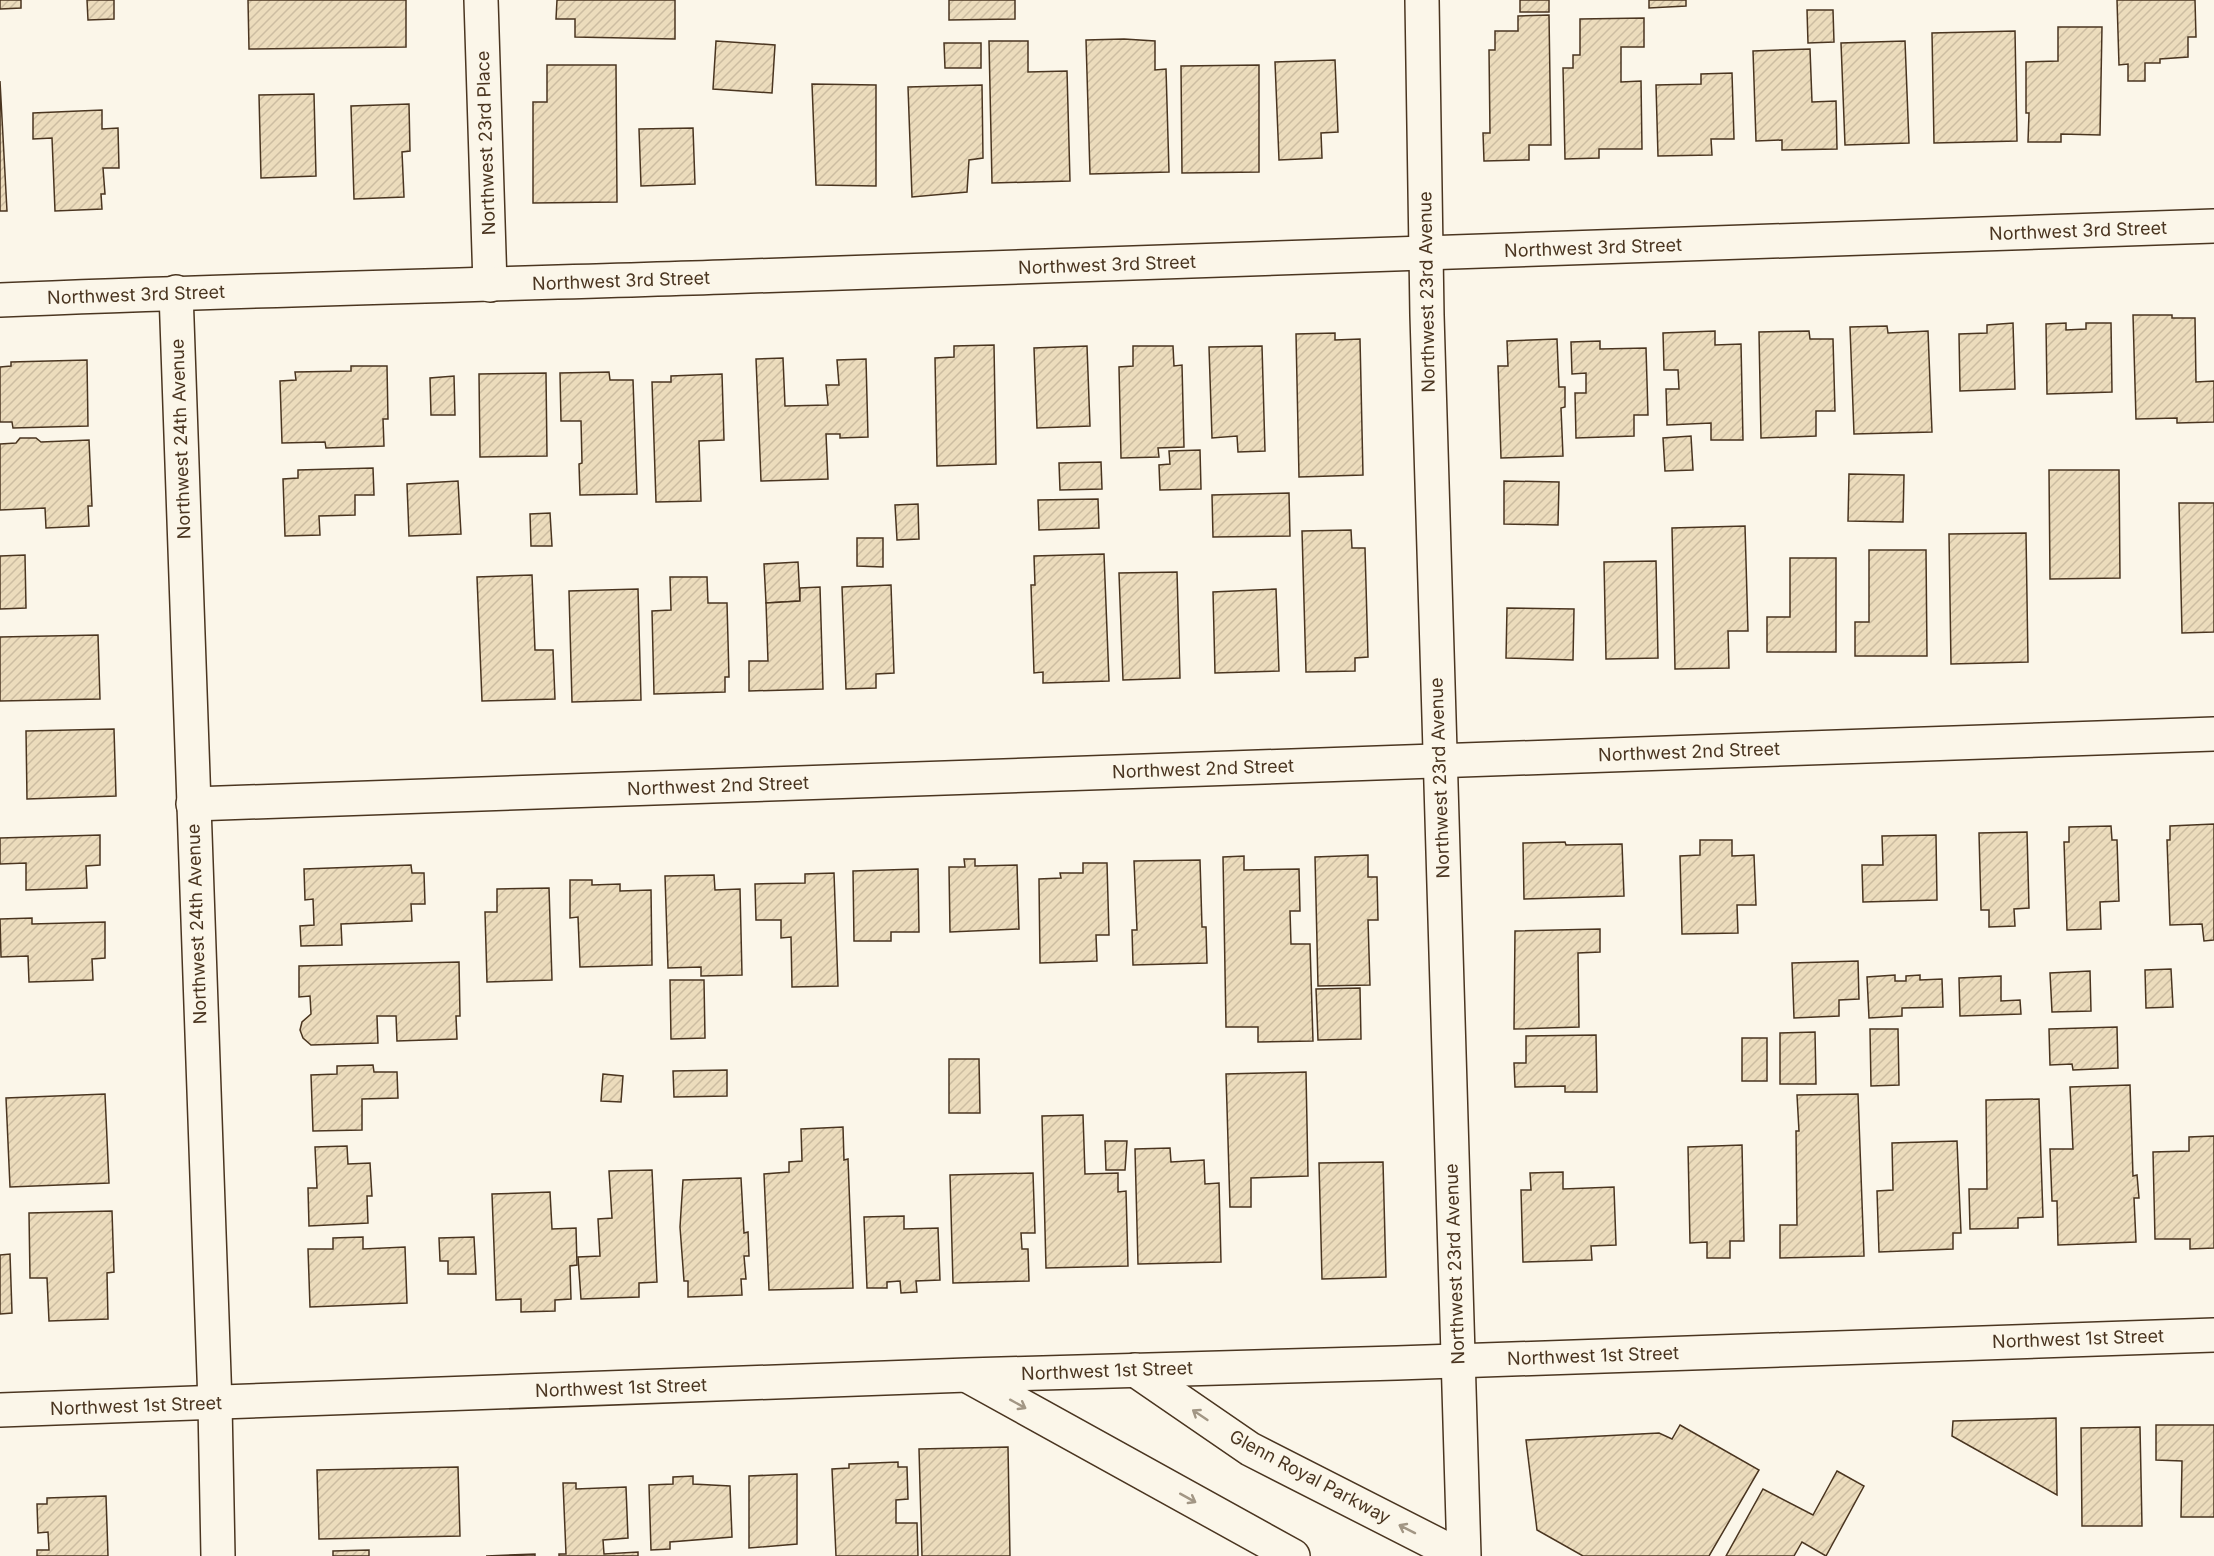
<svg xmlns="http://www.w3.org/2000/svg" width="2214" height="1556" viewBox="0 0 2214 1556" font-family="Inter,sans-serif">
<style>
.building{fill:url(#building-hatch);stroke:#4a3520;stroke-width:1.5}
.lines{fill:none;stroke-linecap:round;stroke-linejoin:round}
.minor-casing{stroke:#4a3520;stroke-width:36}
.minor{stroke:#fbf6e9;stroke-width:33}
.oneway{stroke:#a29684}
.labels{text-anchor:middle;stroke-width:4.5;stroke-linejoin:round;paint-order:stroke}
.street-label{font-size:18px;fill:#4a3520;stroke:#fbf6e9}
</style>
<defs>
<pattern id="building-hatch" width="6" height="6" patternUnits="userSpaceOnUse" patternTransform="scale(1.5)"><rect width="6" height="6" fill="#ecdcbc"/><path d="M-1 1l2-2M0 6l6-6M5 7l2-2" fill="none" stroke="#ccbda1"/></pattern>
</defs>
<rect width="100%" height="100%" fill="#fbf6e9"/>
<!-- building -->
<g class="building">
<path d="M0,0H21V8L0,9Z"/>
<path d="M87,0H114V19L88,20Z"/>
<path d="M248,0H406V47L249,49Z"/>
<path d="M557,0H675V39L575,37V19H556Z"/>
<path d="M949,0H1015V19L949,20Z"/>
<rect x="1520" y="0" width="29" height="12"/>
<path d="M1649,0H1686V6L1649,8Z"/>
<path d="M2117,0H2195L2196,37H2188V57L2160,59V63H2145V81H2128V64L2119,65Z"/>
<path d="M1807,10H1833L1834,42L1808,43Z"/>
<path d="M1549,15L1551,145H1529V160L1484,161L1483,133H1490L1489,50H1495V31H1518V16Z"/>
<path d="M1644,18V47H1621V82L1641,81L1642,149H1599V158L1565,159L1563,68H1573V55H1580V19Z"/>
<path d="M2058,27H2102L2100,135L2061,134V142H2028L2029,113H2026V62L2058,61Z"/>
<path d="M2015,31L2017,141L1934,143L1932,33Z"/>
<path d="M1124,39L1155,41V70L1166,69L1169,172L1090,174L1086,40Z"/>
<path d="M716,41L775,45L772,93L713,89Z"/>
<path d="M989,41H1028V72L1067,71L1070,181L992,183Z"/>
<path d="M1905,41L1909,143L1845,145L1841,43Z"/>
<path d="M944,43H981V68H945Z"/>
<path d="M1810,49L1812,102L1836,101L1837,149L1782,150V140L1756,141L1753,51Z"/>
<path d="M1335,60L1338,132L1321,133L1322,158L1279,160L1275,62Z"/>
<path d="M547,65H616L617,202L533,203V102H547Z"/>
<path d="M1259,65V172L1182,173L1181,66Z"/>
<path d="M1732,73L1734,139H1711L1712,155L1658,156L1656,85L1701,84V74Z"/>
<path d="M0,81L7,211H0Z"/>
<path d="M812,84L876,85V186L816,185Z"/>
<path d="M982,85L983,158L969,160L967,192L912,197L908,87Z"/>
<path d="M314,94L316,176L261,178L259,95Z"/>
<path d="M409,104L410,151L402,152L404,197L354,199L351,106Z"/>
<path d="M102,110V129L118,128L119,168H103L105,194H101L102,209L55,211L52,138L33,139V113Z"/>
<path d="M693,128L695,184L641,186L639,129Z"/>
<path d="M2133,315H2172V318H2195L2196,382L2214,381V422L2177,423V418L2136,419Z"/>
<path d="M2013,323L2015,389L1960,391L1959,334L1987,333V325Z"/>
<path d="M2066,323V330L2086,329V323H2111L2112,392L2047,394L2046,324Z"/>
<path d="M1887,326L1888,333L1928,331L1932,432L1854,434L1850,327Z"/>
<path d="M1715,331V345L1741,344L1743,440H1711V423L1667,425L1666,389H1679L1678,370H1664L1663,333Z"/>
<path d="M1809,331L1810,339H1833L1835,411H1816V436L1761,438L1759,332Z"/>
<path d="M1335,333V340L1360,339L1363,475L1299,477L1296,334Z"/>
<path d="M1557,339L1559,387H1565V407L1561,408L1563,456L1501,458L1498,366H1508L1507,341Z"/>
<path d="M1600,341V349L1646,348L1648,415H1634V436L1576,438L1575,393H1586V373L1572,374L1571,342Z"/>
<path d="M994,345L996,464L937,466L935,358L954,357V346Z"/>
<path d="M1087,346L1090,426L1037,428L1034,348Z"/>
<path d="M1133,346H1173L1174,366L1182,365L1184,447L1158,448L1159,457L1121,458L1119,367L1133,366Z"/>
<path d="M1262,346L1265,451L1238,452L1237,436L1212,438L1209,347Z"/>
<path d="M783,358L785,406L828,405L826,385H839L837,360L866,359L868,437L840,438V434H826L828,479L761,481L756,359Z"/>
<path d="M87,360L88,426L13,428L12,422H0V367L11,366V362Z"/>
<path d="M351,366H387L388,419H383L384,446L326,448L325,442L282,443L280,381L296,380L295,372L351,371Z"/>
<path d="M609,372L610,380H633L637,494L580,495L579,464L582,463L581,421H561L560,373Z"/>
<path d="M546,373L547,456L480,457L479,374Z"/>
<path d="M722,374L724,440L699,441L701,501L656,502L652,382H671V376Z"/>
<path d="M454,376L455,415H431L430,378Z"/>
<path d="M1691,436L1693,470L1665,471L1663,438Z"/>
<path d="M20,438H36L41,442L89,440L92,506H88L89,526L46,528L45,508L0,510V444L16,443Z"/>
<path d="M1200,450L1201,489L1160,490L1159,465L1170,464L1169,451Z"/>
<path d="M1101,462L1102,489L1060,490L1059,463Z"/>
<path d="M373,468L374,495H355V515L319,516L320,535L285,536L283,479L298,478V470Z"/>
<path d="M2049,470H2119L2120,578L2050,579Z"/>
<path d="M1849,474L1904,475L1903,522L1848,521Z"/>
<path d="M458,481L461,534L409,536L407,484Z"/>
<path d="M1504,481L1559,482L1558,525L1504,524Z"/>
<path d="M1289,493L1290,536L1213,537L1212,495Z"/>
<path d="M1098,499L1099,528L1039,530L1038,500Z"/>
<path d="M2179,503H2214V632L2182,633Z"/>
<path d="M918,504L919,539L897,540L895,505Z"/>
<path d="M550,513L552,546H531L530,514Z"/>
<path d="M1745,526L1748,631H1728L1729,668L1675,669L1672,528Z"/>
<path d="M1351,530L1352,548H1365L1368,657L1355,658V671L1306,672L1302,531Z"/>
<path d="M2026,533L2028,662L1951,664L1949,534Z"/>
<path d="M857,538H883V567L857,566Z"/>
<path d="M1869,550H1926L1927,656H1855V622H1869Z"/>
<path d="M1104,554L1109,681L1043,683V672L1034,673L1031,585H1035L1034,556Z"/>
<path d="M25,555L26,608L0,609V556Z"/>
<path d="M1790,558H1836V652H1767V617H1790Z"/>
<path d="M1656,561L1658,658L1606,659L1604,562Z"/>
<path d="M798,562L800,601L766,603L764,564Z"/>
<path d="M1177,572L1180,678L1123,680L1119,573Z"/>
<path d="M532,575L535,650H553L555,699L482,701L477,577Z"/>
<path d="M670,577H707L708,603H727L729,677H725V692L654,694L652,611L671,610Z"/>
<path d="M891,585L894,673L876,674V688L846,689L842,587Z"/>
<path d="M820,587L823,689L749,691V661H768L766,603L800,601V588Z"/>
<path d="M638,589L641,700L572,702L569,591Z"/>
<path d="M1276,589L1279,671L1215,673L1213,592Z"/>
<path d="M1507,608L1574,609L1573,660L1506,658Z"/>
<path d="M98,635L100,699L0,701V637Z"/>
<path d="M114,729L116,796L27,799L26,731Z"/>
<path d="M2214,824V940L2204,941L2202,924L2170,925L2167,840H2170V826Z"/>
<path d="M2111,826L2112,840H2117L2119,901L2100,902L2101,929L2067,930L2064,842H2069V827Z"/>
<path d="M2027,832L2029,908L2014,909L2015,926L1989,927V910H1981L1979,833Z"/>
<path d="M100,835V865L86,866L87,888L26,890V863L0,864V838Z"/>
<path d="M1936,835L1937,900L1863,902L1862,865H1883L1882,836Z"/>
<path d="M1700,840H1732V856L1754,855L1756,905H1737L1738,933L1682,934L1680,856L1700,855Z"/>
<path d="M1565,842L1566,845L1622,844L1624,896L1524,899L1523,843Z"/>
<path d="M1368,855V877H1377L1378,920H1368L1370,985L1318,986L1315,857Z"/>
<path d="M1244,856V870L1299,869L1300,911H1290L1291,944H1310L1313,1041L1258,1042V1027H1226L1223,857Z"/>
<path d="M964,859H975V866L1017,865L1019,929L950,932L949,867H965Z"/>
<path d="M1200,860L1202,927H1206L1207,963L1133,965L1132,930H1137L1134,861Z"/>
<path d="M1083,863H1107L1109,935H1096L1097,961L1040,963L1039,879L1061,878L1060,873H1083Z"/>
<path d="M411,865L412,873H424L425,904H411L412,921L341,924L342,945L301,946L300,926L314,925L313,899L305,900L304,869Z"/>
<path d="M918,869L919,932H891V941H854L853,871Z"/>
<path d="M834,873L838,986L792,987L791,937L781,938V920H756L755,884L805,883V874Z"/>
<path d="M714,875L715,890L740,889L742,975L701,976V967L668,968L665,876Z"/>
<path d="M570,880H592V885L620,884V891L651,890L652,965L580,967L578,917L570,918Z"/>
<path d="M549,888L552,980L487,982L485,912H497V889Z"/>
<path d="M32,918V924L105,922V958L92,959L93,980L29,982L28,956L1,957L0,919Z"/>
<path d="M1600,929V952L1578,953L1579,1027L1514,1029L1515,931Z"/>
<path d="M1858,961L1859,999L1839,1000V1016L1794,1018L1792,963Z"/>
<path d="M459,962L460,1016H456L457,1039L397,1041L396,1016H377L378,1043L311,1045L303,1038L300,1030L302,1022L311,1014L310,996L299,997V966Z"/>
<path d="M2171,969L2173,1007L2146,1008L2145,970Z"/>
<path d="M2090,971L2091,1011L2052,1012L2050,973Z"/>
<path d="M1895,975V981H1906V976L1920,975V980L1942,979L1943,1007L1902,1008V1016L1869,1018L1867,977Z"/>
<path d="M2001,976V1001L2020,1000L2021,1014L1960,1016L1959,978Z"/>
<path d="M670,980H704L705,1038L671,1039Z"/>
<path d="M1360,988L1361,1039L1318,1040L1316,989Z"/>
<path d="M2117,1027L2118,1068L2073,1070L2072,1064L2050,1065L2049,1029Z"/>
<path d="M1870,1029H1898L1899,1085L1871,1086Z"/>
<path d="M1815,1032L1816,1084H1780V1033Z"/>
<path d="M1596,1035L1597,1092H1565V1086L1515,1087L1514,1063H1526V1036Z"/>
<rect x="1742" y="1038" width="25" height="43"/>
<path d="M949,1059H979L980,1113H949Z"/>
<path d="M373,1065L374,1072H397L398,1098L362,1099V1130L313,1131L311,1075L337,1074V1066Z"/>
<path d="M727,1070V1096L674,1097L673,1071Z"/>
<path d="M1306,1072L1308,1176L1251,1178V1207H1230L1226,1074Z"/>
<path d="M603,1074L623,1076L621,1102L601,1101Z"/>
<path d="M2130,1085L2133,1176L2137,1175L2139,1198H2134L2136,1242L2058,1245L2057,1201H2052L2050,1149H2073L2070,1087Z"/>
<path d="M105,1094L109,1183L10,1187L6,1098Z"/>
<path d="M1858,1094L1864,1256L1780,1258V1225H1797L1796,1131H1799L1797,1095Z"/>
<path d="M2039,1099L2043,1217L2018,1218V1228L1970,1229L1969,1189H1987L1986,1100Z"/>
<path d="M1083,1115L1085,1174L1118,1173V1192L1126,1191L1128,1266L1046,1268L1042,1116Z"/>
<path d="M843,1127L844,1160L848,1159L853,1288L769,1290L764,1174L789,1172V1162L802,1161L801,1129Z"/>
<path d="M2214,1136V1248L2190,1249V1239H2155L2153,1152L2189,1151V1137Z"/>
<path d="M1105,1141H1127L1125,1170H1106Z"/>
<path d="M1957,1141L1961,1233H1953V1249L1879,1252L1877,1191L1893,1190L1892,1143Z"/>
<path d="M1742,1145L1744,1241H1730V1258H1707V1242L1690,1243L1688,1147Z"/>
<path d="M347,1146L348,1164L370,1163L372,1196H367L368,1223L309,1226L308,1188H317L315,1147Z"/>
<path d="M1170,1148L1171,1162L1204,1160L1205,1184L1219,1183L1221,1262L1138,1264L1135,1149Z"/>
<path d="M1383,1162L1386,1277L1322,1279L1319,1163Z"/>
<path d="M652,1170L657,1282L639,1283V1297L581,1299L578,1257L600,1256L598,1219L612,1218L609,1171Z"/>
<path d="M1563,1172V1189L1614,1187L1616,1245L1591,1246L1592,1260L1523,1262L1521,1190H1531L1530,1173Z"/>
<path d="M1033,1173L1035,1233H1021L1022,1249H1028L1029,1281L953,1283L950,1175Z"/>
<path d="M741,1178L744,1233L748,1232L749,1256H744L746,1279H741L742,1295L688,1297V1281H684L680,1227L683,1180Z"/>
<path d="M550,1192L552,1229L576,1228L577,1265L570,1266L571,1299L555,1300V1311L521,1312V1299L496,1300L492,1194Z"/>
<path d="M112,1211L114,1272L107,1273L108,1319L49,1321L47,1278H30L29,1213Z"/>
<path d="M904,1216V1229L938,1228L940,1280L916,1281L917,1292L901,1293L900,1281L887,1282V1288H867L864,1217Z"/>
<path d="M363,1237V1249L405,1247L407,1303L310,1307L308,1249H333V1238Z"/>
<path d="M474,1237L476,1274H448V1261H440L439,1238Z"/>
<path d="M10,1254L12,1313L0,1314V1255Z"/>
<path d="M2056,1418L2057,1495L1952,1436L1953,1421Z"/>
<path d="M1680,1425L1759,1470L1709,1556H1583L1537,1530L1526,1440L1659,1433L1672,1439Z"/>
<path d="M2156,1425H2214V1517H2181L2182,1461L2156,1460Z"/>
<path d="M2140,1427L2142,1526H2082L2081,1428Z"/>
<path d="M1008,1447L1010,1556H922L919,1449Z"/>
<path d="M898,1462V1467H907L908,1499L896,1500V1523H917L918,1556H836L832,1469L849,1468V1464Z"/>
<path d="M458,1467L460,1536L319,1539L317,1470Z"/>
<path d="M1837,1471L1864,1486L1826,1556L1802,1542L1794,1556H1726L1763,1489L1813,1515Z"/>
<path d="M797,1474V1544L749,1548V1476Z"/>
<path d="M693,1476V1484L730,1486L732,1537L670,1542V1549L651,1550L649,1485L673,1484V1477Z"/>
<path d="M563,1483H576V1489L626,1487L628,1538L603,1540L604,1554L638,1552V1556H559V1554H566Z"/>
<path d="M106,1496L108,1556H37V1550H49L48,1532L38,1533L37,1504H47V1498Z"/>
<path d="M369,1550V1556H333V1551Z"/>
<path d="M535,1554V1556H486Z"/>
</g>
<g class="lines">
<!-- minor casing -->
<g class="minor-casing">
<g id="minor">
<path d="M481,0L490,285"/>
<path d="M1422,0L1427,315L1464,1556"/>
<path d="M176,292L215,1404L218,1556"/>
<path d="M0,300C241,290 482,285 723,277C1220,261 1717,244 2214,226"/>
<path d="M193,804L2214,734"/>
<path d="M1135,1370L1250,1449L1460,1556"/>
<path d="M968,1376L1293,1556"/>
<path d="M0,1410L967,1375L1397,1363L2214,1335"/>
</g>
</g>
<!-- minor -->
<use href="#minor" class="minor"/>
</g>
<!-- one-way arrows -->
<defs><path id="oneway-shaft" d="M-6 0H5M1.5-3L5.5 0L1.5 3" fill="none" stroke-width="1.6" stroke-linecap="round" stroke-linejoin="round" transform="scale(1.5)"/></defs>
<g class="oneway">
<use href="#oneway-shaft" transform="translate(1018 1404) rotate(29)"/>
<use href="#oneway-shaft" transform="translate(1200 1415) rotate(-146)"/>
<use href="#oneway-shaft" transform="translate(1188 1498) rotate(29)"/>
<use href="#oneway-shaft" transform="translate(1407 1529) rotate(-153)"/>
</g>
<g class="labels">
<!-- street labels -->
<g class="street-label">
<text transform="translate(486 143) rotate(-92)" y="6">Northwest 23rd Place</text>
<text transform="translate(2078 231) rotate(-2)" y="6">Northwest 3rd Street</text>
<text transform="translate(1593 248) rotate(-2)" y="6">Northwest 3rd Street</text>
<text transform="translate(1107 265) rotate(-2)" y="6">Northwest 3rd Street</text>
<text transform="translate(621 281) rotate(-2)" y="6">Northwest 3rd Street</text>
<text transform="translate(1427 292) rotate(-91)" y="6">Northwest 23rd Avenue</text>
<text transform="translate(136 295) rotate(-2)" y="6">Northwest 3rd Street</text>
<text transform="translate(181 439) rotate(-92)" y="6">Northwest 24th Avenue</text>
<text transform="translate(1689 752) rotate(-2)" y="6">Northwest 2nd Street</text>
<text transform="translate(1203 769) rotate(-2)" y="6">Northwest 2nd Street</text>
<text transform="translate(1440 778) rotate(-92)" y="6">Northwest 23rd Avenue</text>
<text transform="translate(718 786) rotate(-2)" y="6">Northwest 2nd Street</text>
<text transform="translate(197 924) rotate(-92)" y="6">Northwest 24th Avenue</text>
<text transform="translate(1455 1264) rotate(-92)" y="6">Northwest 23rd Avenue</text>
<text transform="translate(2078 1339) rotate(-2)" y="6">Northwest 1st Street</text>
<text transform="translate(1593 1356) rotate(-2)" y="6">Northwest 1st Street</text>
<text transform="translate(1107 1371) rotate(-2)" y="6">Northwest 1st Street</text>
<text transform="translate(621 1388) rotate(-2)" y="6">Northwest 1st Street</text>
<text transform="translate(136 1406) rotate(-2)" y="6">Northwest 1st Street</text>
<text transform="translate(1310 1477) rotate(28)" y="6">Glenn Royal Parkway</text>
</g>
</g>
</svg>
